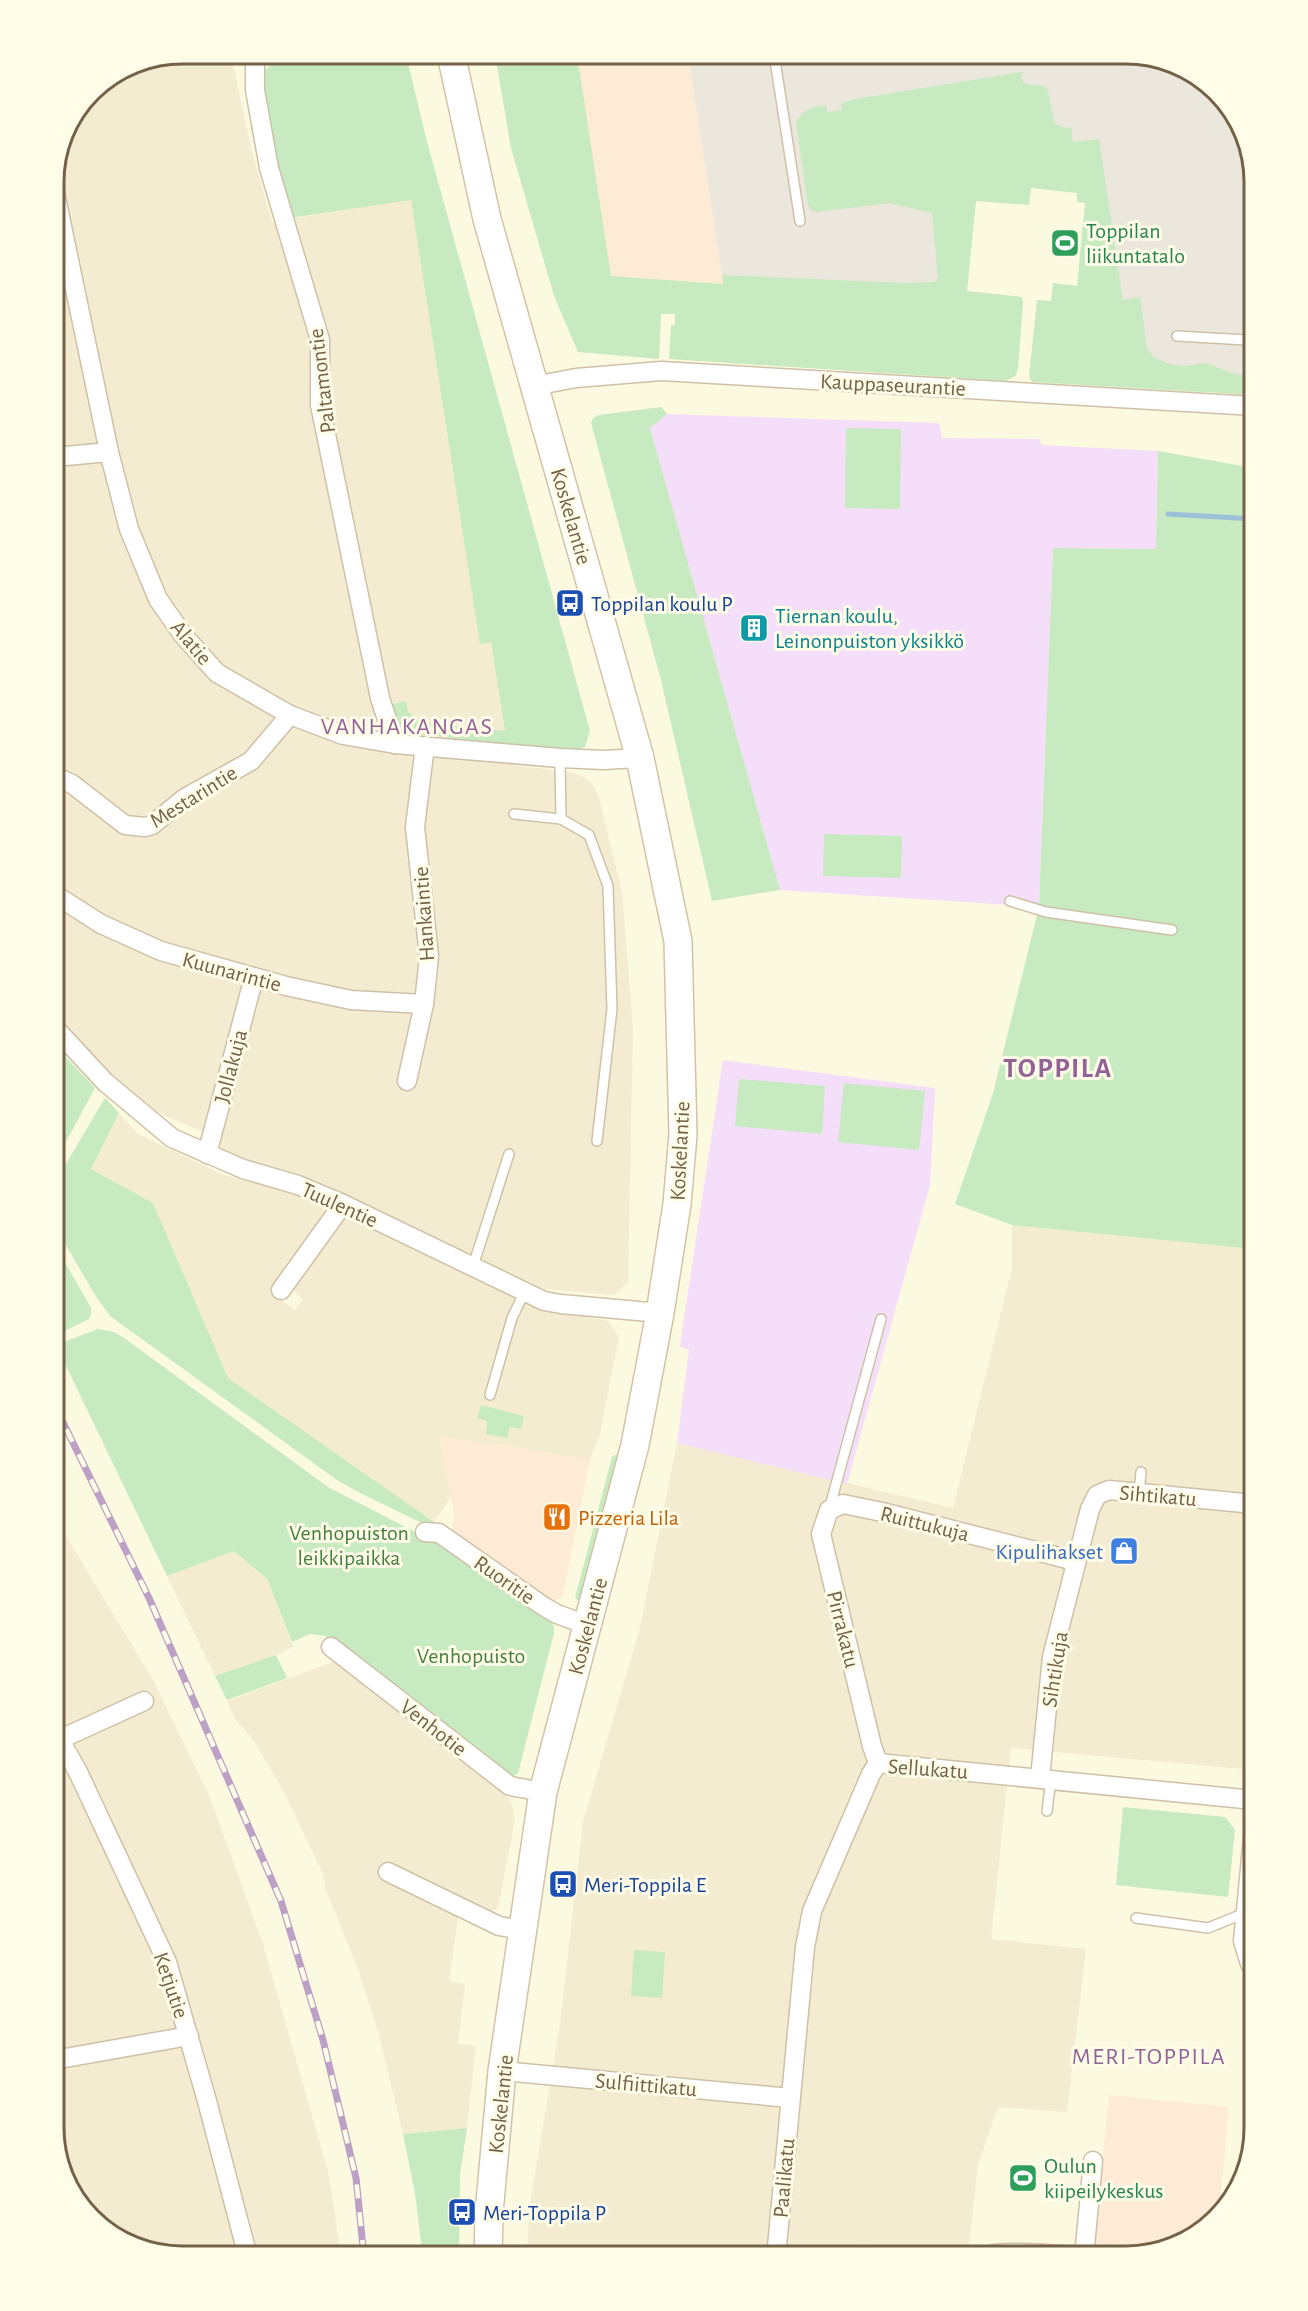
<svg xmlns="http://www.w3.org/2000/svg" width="1308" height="2311" viewBox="0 0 1308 2311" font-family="'Alegreya Sans',sans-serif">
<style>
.residential{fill:#f4ecd0}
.commercial{fill:#fdebd5}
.industrial{fill:#ebe7dd}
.education{fill:#f5def9}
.green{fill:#c7eac0}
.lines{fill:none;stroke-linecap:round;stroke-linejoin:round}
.stream{stroke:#9cc0d8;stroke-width:5}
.service-casing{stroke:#cec1a8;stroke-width:12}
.minor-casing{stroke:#cec1a8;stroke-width:21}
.secondary-casing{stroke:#d1c4a6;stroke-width:30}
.service{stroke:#fff;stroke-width:9}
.minor{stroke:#fff;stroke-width:18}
.secondary{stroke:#fff;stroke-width:27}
.rail-casing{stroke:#bda0c5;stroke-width:7}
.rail{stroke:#fffce8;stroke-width:4.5;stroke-dasharray:14;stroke-linecap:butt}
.labels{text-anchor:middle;stroke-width:6;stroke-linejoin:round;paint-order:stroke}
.leisure-label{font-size:22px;fill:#27864d;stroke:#fffce8;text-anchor:start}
.street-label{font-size:22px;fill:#746248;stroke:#fffce8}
.transit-label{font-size:22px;fill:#164399;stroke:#fffce8;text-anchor:start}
.culture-label{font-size:22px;fill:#0d838f;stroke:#fffce8;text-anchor:start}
.food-label{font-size:22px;fill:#c56008;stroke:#fffce8;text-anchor:start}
.park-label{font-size:22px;fill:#458042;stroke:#fffce8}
.shop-label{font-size:22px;fill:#366cbe;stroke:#fffce8;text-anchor:end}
.neighbourhood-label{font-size:24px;letter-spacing:1.5px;fill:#936398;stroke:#fffce8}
.district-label{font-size:28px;font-weight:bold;letter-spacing:1.5px;fill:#936398;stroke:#fffce8}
.rim{fill:none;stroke:#746248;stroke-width:3}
</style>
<rect width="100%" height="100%" fill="#fcf9e1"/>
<!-- residential -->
<g class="residential">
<path d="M182,54H231L252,152L272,222L411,199L480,643L491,642L510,765L572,772L584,777L592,784L598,794L622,892L633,1028L628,1283L613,1295L545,1289L299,1175L251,1164L224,1152L216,1137L129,1101L54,1018V174L64,133L92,91L134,64Z"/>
<path d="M119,1113L138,1134L221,1174L321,1202L325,1215L271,1292L295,1310L303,1300L295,1292L293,1286L338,1221L355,1216L548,1309L608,1321L619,1337L600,1434L590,1460L512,1446L440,1437L451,1497L434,1522L228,1378L153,1203L91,1169Z"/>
<path d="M1012,1225L1254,1249V1770L1011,1748L991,1939L1086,1949L1067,2112L998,2107L978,2165L968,2255L862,2244L860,2257H527L529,2210L560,2024L583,1822L640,1628L677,1443L953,1508L1012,1268Z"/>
<path d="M54,1516L153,1680L209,1795L263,1944L329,2175L341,2257H174L111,2236L67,2185L54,2129Z"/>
<path d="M234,1551L267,1579L293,1647L276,1655L215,1676L167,1576Z"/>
<path d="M333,1662L419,1727L509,1798L513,1808L515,1819L498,1908L488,1913L459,1912L449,1981L465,1984L458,2044L476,2046L467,2128L403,2134L379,2035L358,1969L326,1890L323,1874L285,1794L254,1741L235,1719L227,1701Z"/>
<path d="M1254,2063V2129L1241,2171Z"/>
</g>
<!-- commercial -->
<g class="commercial">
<path d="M577,54H688L724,284L611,276Z"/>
<path d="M439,1437L512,1446L590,1460L563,1595L551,1604L453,1532L452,1524L455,1518Z"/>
<path d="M1109,2095L1229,2107L1219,2211L1182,2244L1126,2257H1093Z"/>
</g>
<!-- industrial -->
<path class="industrial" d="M688,54H1134L1197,76L1241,126L1254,182V382L1135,375L1125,300H1123L1105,187L968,176L960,290L722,275Z"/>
<!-- education -->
<g class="education">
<path d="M667,414L939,423L942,438L1040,439L1041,445L1158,451L1156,549L1053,548L1039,907L780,890L650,428Z"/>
<path d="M723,1060L935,1088L930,1185L847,1484L677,1443L689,1350L680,1347L684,1318Z"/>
</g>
<!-- green -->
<g class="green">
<path d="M334,54H406L426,138L590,731L585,747L571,751L507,746L420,734L401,727L394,719L393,704L406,701L408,712L420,722L505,731L491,642L480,644L411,200L290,218L276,164L261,74L272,64Z"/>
<path d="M495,54H577L611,276L723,284L722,275L905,283L935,282L938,278L932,213L890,203L817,212L812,211L808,206L796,123C803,109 812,107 826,105L827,112L842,110L841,103L855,99L1023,72L1021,77L1023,82C1030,87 1039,83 1047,88L1055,124L1065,128L1071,127L1073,142L1099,139L1123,300L1140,297L1147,349L1154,357L1168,364L1185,366L1206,363L1235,374L1254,376V395L1032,382L1029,376L1037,300L1051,301L1053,283L1077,286L1085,203L1077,202V193L1031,188L1029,205L976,201L967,291L1022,297L1023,303L1018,369L1015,376L1006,381L669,359L671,325H675V314H661L659,359L578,352L554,296L511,148Z"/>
<path d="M661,407L667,414L650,428L780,890L712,901L661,680L591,423L593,418L599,415Z"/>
<path d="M846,428L901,429L900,509L845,508Z"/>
<path d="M1158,451L1254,468V1249L1012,1225L955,1204L993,1093L1039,907L1053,548L1156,549Z"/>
<path d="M824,834L902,836L901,878L823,876Z"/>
<path d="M54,1045L95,1088L54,1164Z"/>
<path d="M739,1079L825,1086L822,1134L735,1126Z"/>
<path d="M844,1083L925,1091L919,1150L838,1142Z"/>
<path d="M105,1098L119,1113L91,1169L153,1203L228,1378L434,1522L430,1527L360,1493L337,1480L110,1316L95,1295L54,1225V1184Z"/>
<path d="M54,1243L91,1308V1314L89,1319L54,1336Z"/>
<path d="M98,1329L114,1332L124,1338L328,1487L448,1549L550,1620L554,1627V1633L518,1773L514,1776H509L325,1636L310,1634L292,1642L267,1579L234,1551L167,1576L56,1345Z"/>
<path d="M481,1405L524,1416L521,1429L510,1427L507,1438L486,1434L487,1421L477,1418Z"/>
<path d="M617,1454H619L582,1603L575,1598L612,1457Z"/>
<path d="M276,1655L287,1678L227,1700L215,1676Z"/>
<path d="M1123,1807L1225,1817L1235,1830L1228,1897L1116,1885Z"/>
<path d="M634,1950L665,1952L662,1998L631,1996Z"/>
<path d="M467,2128L460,2174L459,2257H423L415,2193L403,2134Z"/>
</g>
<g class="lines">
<!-- stream -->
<path class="stream" d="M1168,514L1254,519"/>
<!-- service casing -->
<g class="service-casing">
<g id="service">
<path d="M774,54L800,221"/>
<path d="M1177,336L1246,340L1254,334"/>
<path d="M560,758L561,819L589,835L608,886L612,1009L597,1141"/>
<path d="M514,814L561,819"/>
<path d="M1010,901L1046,912L1172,930"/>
<path d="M473,1266L509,1154"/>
<path d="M490,1395L512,1318L525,1291"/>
<path d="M1139,1493L1141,1472"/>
<path d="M829,1510L881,1319"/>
<path d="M1047,1811L1051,1779"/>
<path d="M1136,1918L1208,1928L1245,1913"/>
<path d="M971,2257C989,2242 1060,2251 1084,2252"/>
</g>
</g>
<!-- minor casing -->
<g class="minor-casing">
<g id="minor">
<path d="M255,54V90L269,168L320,340V405L380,698L395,744"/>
<path d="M54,188L109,452L129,529L158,599L183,635L217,673L290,715L343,735L395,744L560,758L603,760L640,758"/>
<path d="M534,386L576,378L661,371L1254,406"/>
<path d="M54,457L109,452"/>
<path d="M54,776L72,784L125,825L145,827L152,825L185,798L251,761L290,715"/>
<path d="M54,894L101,924L161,951L286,986L351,1000L424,1004"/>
<path d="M54,1027L105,1082L172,1138L243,1169L298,1185L343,1204L544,1301L561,1304L660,1313"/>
<path d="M407,1081L424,1004L429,956L415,827L425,746"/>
<path d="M207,1154L254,977"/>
<path d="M281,1290L343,1204"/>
<path d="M425,1532L439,1533L543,1606L557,1614L587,1625"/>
<path d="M331,1647L510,1786L543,1792"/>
<path d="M54,1729L78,1772L167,1962L207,2101L248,2257"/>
<path d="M54,1742L144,1701"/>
<path d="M878,1763L872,1746L821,1534L829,1510L843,1504L882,1512L1075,1561"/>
<path d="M1040,1778L1052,1657L1090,1509L1097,1495L1109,1490L1254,1504"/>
<path d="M388,1872L499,1926L522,1930"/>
<path d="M1250,1964L1243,1941L1254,1827"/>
<path d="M54,2060L189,2036"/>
<path d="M502,2071L790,2098"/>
<path d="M776,2257L805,1947L812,1911L871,1774L878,1763L1254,1800"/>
<path d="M1084,2257L1093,2161"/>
</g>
</g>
<!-- secondary casing -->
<g class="secondary-casing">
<path id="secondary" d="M451,54L487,219L640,758L678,941L683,1135L677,1204L660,1313L635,1445L543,1792L502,2071L489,2213L488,2257"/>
</g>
<!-- service -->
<use href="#service" class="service"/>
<!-- minor -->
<use href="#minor" class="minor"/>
<!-- secondary -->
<use href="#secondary" class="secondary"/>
<!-- rail casing -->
<g class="rail-casing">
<path id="rail" d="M54,1404L149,1598L281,1901L323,2040L356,2178L364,2257"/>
</g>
<!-- rail -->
<use href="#rail" class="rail"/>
</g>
<!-- icons -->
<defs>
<g id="stadium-square" transform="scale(1.5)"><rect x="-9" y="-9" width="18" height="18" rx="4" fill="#2e9e5b" stroke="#fffce8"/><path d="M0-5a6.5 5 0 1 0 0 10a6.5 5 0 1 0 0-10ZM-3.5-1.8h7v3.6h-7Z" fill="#fff"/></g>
<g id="bus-square" transform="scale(1.5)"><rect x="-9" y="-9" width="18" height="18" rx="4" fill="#1a4fb4" stroke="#fffce8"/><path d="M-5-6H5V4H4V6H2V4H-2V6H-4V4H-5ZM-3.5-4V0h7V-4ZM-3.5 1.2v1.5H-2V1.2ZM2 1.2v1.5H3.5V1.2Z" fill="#fff"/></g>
<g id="building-square" transform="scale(1.5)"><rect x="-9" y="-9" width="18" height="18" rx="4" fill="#0f9aa8" stroke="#fffce8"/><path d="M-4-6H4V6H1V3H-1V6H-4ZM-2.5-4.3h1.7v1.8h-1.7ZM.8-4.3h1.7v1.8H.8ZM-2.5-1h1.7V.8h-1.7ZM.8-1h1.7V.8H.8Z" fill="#fff"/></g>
<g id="restaurant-square" transform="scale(1.5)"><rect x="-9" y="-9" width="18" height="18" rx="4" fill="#e8710a" stroke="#fffce8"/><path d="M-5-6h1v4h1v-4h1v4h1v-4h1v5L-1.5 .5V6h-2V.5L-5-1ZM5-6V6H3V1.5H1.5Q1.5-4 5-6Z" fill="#fff"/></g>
<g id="shop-square" transform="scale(1.5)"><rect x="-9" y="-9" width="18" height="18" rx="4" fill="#3f7fe0" stroke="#fffce8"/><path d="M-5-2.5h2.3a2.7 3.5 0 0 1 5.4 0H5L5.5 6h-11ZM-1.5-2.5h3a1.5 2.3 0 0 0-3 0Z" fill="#fff"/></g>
</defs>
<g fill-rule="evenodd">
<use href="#stadium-square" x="1065" y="243"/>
<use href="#bus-square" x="570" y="603"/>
<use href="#building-square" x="754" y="628"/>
<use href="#restaurant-square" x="557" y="1517"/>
<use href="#shop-square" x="1124" y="1551"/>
<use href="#bus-square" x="563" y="1884"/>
<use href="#stadium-square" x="1023" y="2178"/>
<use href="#bus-square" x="462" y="2212"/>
</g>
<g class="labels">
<!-- leisure labels -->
<g class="leisure-label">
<text x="1086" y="238">Toppilan<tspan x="1086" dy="25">liikuntatalo</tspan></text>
<text x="1044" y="2173">Oulun<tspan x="1044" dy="25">kiipeilykeskus</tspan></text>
</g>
<!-- street labels -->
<g class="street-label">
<text transform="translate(321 381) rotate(-97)" y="8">Paltamontie</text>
<text transform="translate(893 384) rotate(3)" y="8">Kauppaseurantie</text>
<text transform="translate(572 516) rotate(74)" y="8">Koskelantie</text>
<text transform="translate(192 642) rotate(50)" y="8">Alatie</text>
<text transform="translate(193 796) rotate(-32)" y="8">Mestarintie</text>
<text transform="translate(423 914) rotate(-94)" y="8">Hankaintie</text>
<text transform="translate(232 971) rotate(15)" y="8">Kuunarintie</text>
<text transform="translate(230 1066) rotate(-75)" y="8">Jollakuja</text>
<text transform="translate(679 1151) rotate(-87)" y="8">Koskelantie</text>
<text transform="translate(340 1204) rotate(24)" y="8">Tuulentie</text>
<text transform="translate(1158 1495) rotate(5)" y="8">Sihtikatu</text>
<text transform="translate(925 1523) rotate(14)" y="8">Ruittukuja</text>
<text transform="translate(505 1579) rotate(35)" y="8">Ruoritie</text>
<text transform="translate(587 1626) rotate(-75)" y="8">Koskelantie</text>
<text transform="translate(844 1629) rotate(76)" y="8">Pirrakatu</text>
<text transform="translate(1054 1669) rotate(-81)" y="8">Sihtikuja</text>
<text transform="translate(434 1727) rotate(38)" y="8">Venhotie</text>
<text transform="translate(928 1768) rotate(4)" y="8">Sellukatu</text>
<text transform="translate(172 1985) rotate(71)" y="8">Ketjutie</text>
<text transform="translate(646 2084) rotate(5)" y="8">Sulfiittikatu</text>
<text transform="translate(500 2104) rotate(-84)" y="8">Koskelantie</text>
<text transform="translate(783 2178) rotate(-85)" y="8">Paalikatu</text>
</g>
<!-- transit labels -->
<g class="transit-label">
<text x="591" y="611">Toppilan koulu P</text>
<text x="584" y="1892">Meri-Toppila E</text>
<text x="483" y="2220">Meri-Toppila P</text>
</g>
<!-- culture labels -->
<g class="culture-label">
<text x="775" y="623">Tiernan koulu,<tspan x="775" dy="25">Leinonpuiston yksikkö</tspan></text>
</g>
<!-- food labels -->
<g class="food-label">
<text x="578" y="1525">Pizzeria Lila</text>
</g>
<!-- park labels -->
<g class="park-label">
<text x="349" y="1540">Venhopuiston<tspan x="349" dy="25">leikkipaikka</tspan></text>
<text x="471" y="1663">Venhopuisto</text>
</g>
<!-- shop labels -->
<g class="shop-label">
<text x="1103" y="1559">Kipulihakset</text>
</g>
<!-- neighbourhood labels -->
<g class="neighbourhood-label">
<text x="407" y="734">VANHAKANGAS</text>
<text x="1149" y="2064">MERI-TOPPILA</text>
</g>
<!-- district labels -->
<g class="district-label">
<text x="1058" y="1077">TOPPILA</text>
</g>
</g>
<!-- crop -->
<path d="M0 0H1308V2311H0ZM182 64H1126A118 118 0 0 1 1244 182V2128A118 118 0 0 1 1126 2246H182A118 118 0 0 1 64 2128V182A118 118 0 0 1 182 64Z" fill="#fffce8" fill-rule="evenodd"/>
<path class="rim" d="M182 64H1126A118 118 0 0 1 1244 182V2128A118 118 0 0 1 1126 2246H182A118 118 0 0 1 64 2128V182A118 118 0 0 1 182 64Z"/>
</svg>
